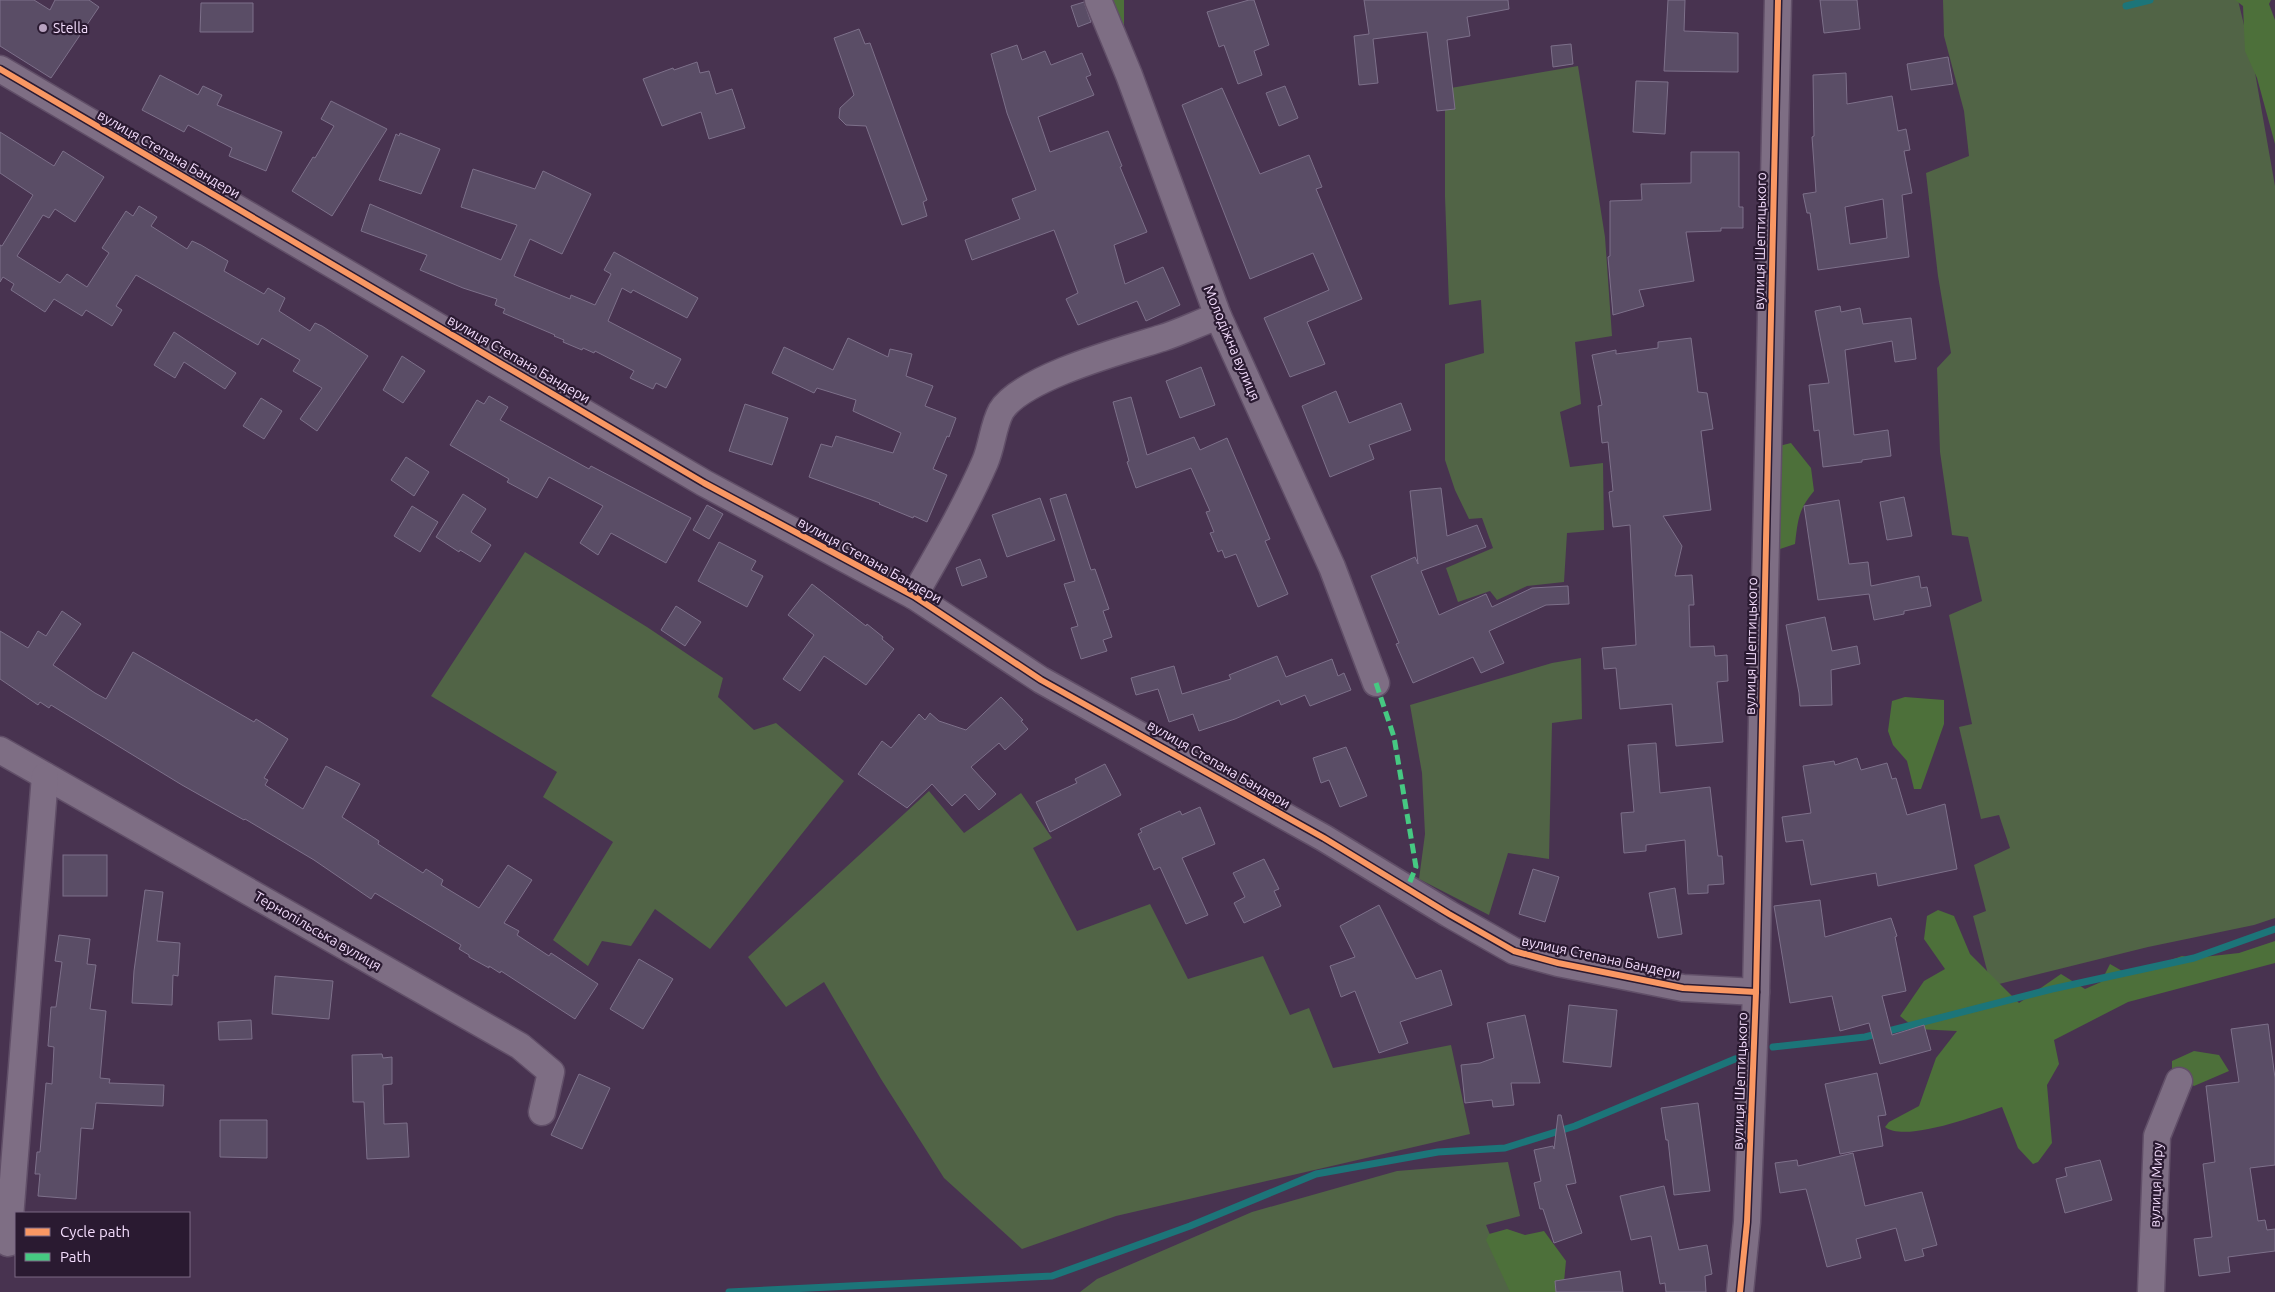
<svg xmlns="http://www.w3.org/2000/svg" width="2275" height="1292" viewBox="0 0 2275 1292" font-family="Ubuntu,sans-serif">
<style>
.green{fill:#516446}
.forest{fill:#4d703a}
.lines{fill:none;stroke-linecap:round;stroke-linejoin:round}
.stream{stroke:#1c7579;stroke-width:7}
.building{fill:#5a4d66;stroke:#7d708a;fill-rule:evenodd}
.street-casing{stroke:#614f68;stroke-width:29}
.street{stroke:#7e6e84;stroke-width:26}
.quiet{stroke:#46c982;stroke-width:5;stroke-dasharray:10 5;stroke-linecap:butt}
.cycleway-casing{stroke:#2a1a31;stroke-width:9}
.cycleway{stroke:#f99763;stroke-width:6}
.poi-dot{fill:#b8a2c0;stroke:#2a1a31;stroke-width:2}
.labels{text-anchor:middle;stroke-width:4.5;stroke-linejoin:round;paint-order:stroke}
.poi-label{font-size:14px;fill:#f4ddfd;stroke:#2a1a31;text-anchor:start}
.street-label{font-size:14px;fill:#f4ddfd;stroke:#2a1a31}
</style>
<rect width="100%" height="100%" fill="#483350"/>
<!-- green -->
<g class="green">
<path d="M1943,0H2238L2254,67L2275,186V918L2254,925L2148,947L1991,986L1973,916L1986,911L1974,865L2010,848L1999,815L1981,819L1959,727L1972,724L1949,615L1982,601L1968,537L1952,535L1940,452L1937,368L1951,353L1938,276L1926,173L1969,156L1964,111L1944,36Z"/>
<path d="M1578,66L1605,237L1612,336L1575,342L1581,404L1560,412L1570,467L1603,463L1604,530L1567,533L1564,582L1527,586L1497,600L1490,591L1458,602L1446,568L1493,548L1482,518L1469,519L1455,490L1445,460V364L1484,353L1481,300L1449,305L1445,197V89Z"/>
<path d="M525,552L647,627L723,678L718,697L754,730L776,723L844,781L710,949L655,909L631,946L602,941L588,966L553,940L613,842L543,797L557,772L431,696Z"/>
<path d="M1581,658L1582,719L1552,723L1549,859L1508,853L1489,915L1419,879L1425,834L1422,773L1410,705L1552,663Z"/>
<path d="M929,791L964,833L1021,793L1052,838L1033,848L1077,931L1150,904L1188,979L1263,956L1290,1015L1309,1008L1333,1068L1451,1045L1470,1134L1116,1216L1022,1249L944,1178L881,1079L824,982L786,1007L748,957Z"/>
<path d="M1508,1162L1520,1216L1486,1225L1508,1278L1510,1292H1080L1097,1279L1252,1212L1397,1171Z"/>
</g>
<!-- forest -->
<g class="forest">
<path d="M1098,0H1124V38Z"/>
<path d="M2235,0H2271L2269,4L2275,20V144L2257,78L2245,51L2243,6Z"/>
<path d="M1791,443L1811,468L1814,491C1798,510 1798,520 1795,544L1780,549L1774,525L1779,446Z"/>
<path d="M1905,697L1944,700V724L1921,789H1914L1907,761L1893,745L1888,731L1892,701Z"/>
<path d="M1938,910L1954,916L1970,954L2019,1003L2061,974L2085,989L2101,982L2110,964L2129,975L2182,956L2194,958L2239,953L2275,941V963L2128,1002L2054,1040L2059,1064L2047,1085L2052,1143L2038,1162L2033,1164L2018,1148L2002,1107C1978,1115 1905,1143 1885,1127L1889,1122L1919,1106L1936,1058L1957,1031L1916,1029L1900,1016L1924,981L1945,969L1924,939L1927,916Z"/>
<path d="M2194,1051L2219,1055L2229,1071L2194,1086L2172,1075V1061Z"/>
<path d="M1507,1229L1525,1235L1544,1231L1566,1261L1563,1292H1510L1486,1240L1489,1234Z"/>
</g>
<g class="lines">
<!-- stream -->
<g class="stream">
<path d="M2126,6L2150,0"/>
<path d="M1773,1047L1865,1037L2052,989L2194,958L2275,929"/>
<path d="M729,1292L1052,1276L1190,1226L1316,1174L1438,1152L1505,1148L1575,1126L1735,1059"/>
</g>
</g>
<!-- building -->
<g class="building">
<path d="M0,0H34L50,10L55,0H89L99,7L51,78L0,46Z"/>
<path d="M1249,0H1254L1269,45L1254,51L1262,75L1238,84L1224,45L1219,47L1207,12Z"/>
<path d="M1364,0H1508L1509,9L1467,17L1470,36L1447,40L1455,109L1437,111L1427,32L1373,39L1378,83L1359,85L1354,36L1369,34Z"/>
<path d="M1668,0H1685L1684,31L1738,33V72L1664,71Z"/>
<path d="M1820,0H1857L1860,29L1824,33Z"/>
<path d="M1084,2L1091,22L1078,27L1071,6Z"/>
<path d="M201,3H253V32H200Z"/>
<path d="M859,29L865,44L870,43L927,200L923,202L927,216L902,225L866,126L846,125L839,118L840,108L854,95L834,38Z"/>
<path d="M1571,44L1573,64L1553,67L1551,46Z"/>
<path d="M1017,45L1022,60L1045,51L1051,65L1082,53L1091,75L1086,77L1094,95L1038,117L1050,152L1108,131L1122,166L1120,167L1147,232L1114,245L1125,284L1163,267L1180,305L1146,321L1137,301L1078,325L1066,299L1078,293L1054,230L972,260L965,240L1020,219L1012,199L1036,190L1007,113L991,54Z"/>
<path d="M1948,57L1953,84L1911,90L1907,64Z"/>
<path d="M697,62L700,73L709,71L716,94L732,89L745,128L709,139L701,112L662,126L643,79L673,68L674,70Z"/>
<path d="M1846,73L1847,104L1892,96L1898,131L1906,129L1910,150L1904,151L1912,193L1902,195L1909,257L1818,270L1810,213H1807L1803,194L1816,192L1812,137L1814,136L1813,75ZM1883,199L1887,238L1850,244L1845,207Z"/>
<path d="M160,75L198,95L203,86L222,95L217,105L282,132L266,171L229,156L232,148L188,125L184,132L142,110Z"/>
<path d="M1636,81L1668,82L1665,134L1633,132Z"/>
<path d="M1285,86L1298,118L1279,126L1266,93Z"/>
<path d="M1222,88L1260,174L1309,155L1322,187L1316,189L1362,299L1307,322L1325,364L1290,377L1264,318L1329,290L1313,253L1250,279L1182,105Z"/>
<path d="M331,101L387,129L332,216L292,191L313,157L315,158L334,126L321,119Z"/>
<path d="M0,132L54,166L63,151L104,177L75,222L55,209L49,218L43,215L17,256L60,283L67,274L87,287L109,253L102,248L126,211L133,216L139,206L157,217L151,226L187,249L192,241L201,245L228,261L224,271L264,294L268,288L285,298L279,311L310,331L315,323L322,326L368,356L317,431L300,419L322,388L293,371L300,360L262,338L258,345L136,275L116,306L122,310L112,326L86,310L82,316L54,299L45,312L11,290L14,284L3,277L0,282V245L2,246L33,195L0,173Z"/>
<path d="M400,133L440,149L421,194L379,180L396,134L399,136Z"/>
<path d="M1691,152H1739V207H1743V228H1721V231L1686,232L1694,281L1639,290L1644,306L1613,315L1608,257L1610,256V201L1642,200L1641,184L1691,183Z"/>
<path d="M473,169L535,189L543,171L591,194L562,254L530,239L514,276L570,299L571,295L595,305L611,274L604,270L614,252L698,298L687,318L633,290L631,293L622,288L608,321L681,359L666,388L656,383L653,389L630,378L634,371L595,351L594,353L583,348L582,350L563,342L564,340L554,336L555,335L503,313L505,309L495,305L497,299L463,288L420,270L427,255L361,231L370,204L501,260L517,225L461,207Z"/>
<path d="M1840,306L1841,312L1860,308L1863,324L1911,318L1916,359L1895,362L1892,341L1845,350L1854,435L1888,430L1891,456L1862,460V462L1823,467L1819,430L1814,431L1809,385L1829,383L1815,311Z"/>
<path d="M174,332L236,373L225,389L184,362L175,378L154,365Z"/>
<path d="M848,338L888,357L890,349L912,354L906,376L933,386L925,406L956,418L949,437L947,436L933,469L947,475L927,522L914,516L913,518L879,504L880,503L809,477L821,444L832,447L836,436L893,453L901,433L853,411L856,400L817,388L814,393L772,373L784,347L833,370Z"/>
<path d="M1691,338L1698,392L1707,393L1713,429L1701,431L1711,510L1663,516L1682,546L1675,576L1692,575L1694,605H1689L1690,647L1714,646L1715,656L1727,655L1728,681L1717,682L1723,742L1676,746L1672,704L1620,709L1616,668L1604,669L1602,648L1636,645L1630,525L1613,527L1609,492L1613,491L1608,442L1602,443L1598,406L1602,405L1592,355L1616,350V354L1658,348V342Z"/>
<path d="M402,356L425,371L403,403L383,390Z"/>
<path d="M1201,367L1215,405L1180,418L1166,381Z"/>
<path d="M1336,391L1349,423L1401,403L1411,430L1369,445L1374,459L1330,477L1302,406Z"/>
<path d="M489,396L508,407L500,420L589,469L591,466L691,518L666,563L611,533L598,555L580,543L603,506L549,477L537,498L507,482L509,479L450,445L477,400L484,404Z"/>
<path d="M1131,397L1147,455L1194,437L1200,450L1227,438L1270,539L1265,541L1288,594L1258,607L1236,554L1225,558L1222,550L1218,552L1210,533L1214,532L1206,512L1210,511L1191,468L1136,488L1127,462L1129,461L1113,402Z"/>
<path d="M261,398L282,411L264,439L243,426Z"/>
<path d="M745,404L788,418L772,465L729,451Z"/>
<path d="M406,457L429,472L414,496L391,480Z"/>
<path d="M1441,488L1447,536L1477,525L1486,547L1421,571L1439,615L1486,594L1492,607L1532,588L1568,586L1569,604L1546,605L1489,631L1504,663L1481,673L1473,657L1413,683L1396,644L1399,643L1371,576L1415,557L1418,564L1410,491Z"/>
<path d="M463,494L486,509L471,532L491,545L480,562L460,550L459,552L436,537Z"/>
<path d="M1066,494L1091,570L1095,569L1109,609L1103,611L1112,637L1103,640L1107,651L1081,659L1071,628L1078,626L1064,584L1075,581L1050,499Z"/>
<path d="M1904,497L1912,536L1887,540L1880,502Z"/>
<path d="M1040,498L1055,540L1007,557L992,515Z"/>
<path d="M1839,500L1849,564L1868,562L1871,586L1919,576L1921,588L1927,587L1931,606L1904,611V614L1874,620L1869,594L1818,600L1804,506Z"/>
<path d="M707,505L723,514L709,539L693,530Z"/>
<path d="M412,506L438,522L420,552L394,536Z"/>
<path d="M719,542L756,561L751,570L763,576L747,607L698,581Z"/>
<path d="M980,559L987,577L962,586L956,568Z"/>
<path d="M812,584L866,626L867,624L883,637L882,639L894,649L866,685L824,656L800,691L783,679L814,635L788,615Z"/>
<path d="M676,606L701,622L685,646L661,630Z"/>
<path d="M62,611L81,624L53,665L95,693L106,699L133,652L254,722L256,719L288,739L264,778L268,780L265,785L303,809L326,766L360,784L342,817L379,841L378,844L423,873L426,869L443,880L441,885L479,908L508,865L532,880L504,923L519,931L517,935L549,956L551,953L598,984L575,1019L501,971L500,973L489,966V968L469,957V955L459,949L461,945L375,893L371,899L314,860L245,819L244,820L182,785L51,705L49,708L40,702L38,705L0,679V631L28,648L38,631L46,636Z"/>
<path d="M1825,617L1832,651L1857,646L1860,664L1831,670L1832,705L1800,706L1799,693L1786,625Z"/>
<path d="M1277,656L1286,677L1332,659L1338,676L1344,673L1351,690L1310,706L1305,695L1281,705L1279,700L1235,719L1199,731L1193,714L1169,722L1158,689L1136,695L1131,678L1174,666L1182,694L1231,679L1229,675Z"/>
<path d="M1001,697L1023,720L1021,721L1028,729L1005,750L999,743L971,767L996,794L979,810L965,794L952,806L932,784L907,808L858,774L882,741L891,748L919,714L925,720L930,713L939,721L966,730Z"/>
<path d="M1656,743L1660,793L1710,787L1718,856H1722L1724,884L1708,885V893L1688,894L1685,840L1646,845V851L1624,853L1621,813L1634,812L1628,745Z"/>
<path d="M1346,747L1367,796L1340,807L1329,780L1321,783L1313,758Z"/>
<path d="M1857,758L1861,770L1887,763L1892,779L1896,778L1907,815L1945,804L1957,869L1878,886L1876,873L1811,885L1803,840L1786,842L1782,817L1811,813L1803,766L1834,761L1835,765Z"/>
<path d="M1105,764L1121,795L1050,832L1036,802L1077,783L1075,779Z"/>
<path d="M1200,807L1215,844L1182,858L1208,915L1186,924L1160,867L1154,870L1138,834L1142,832L1140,829L1180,811L1182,815Z"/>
<rect x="63" y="855" width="44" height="41"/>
<path d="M1264,859L1279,889L1274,891L1281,906L1244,923L1234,903L1245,897L1233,873Z"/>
<path d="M1533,869L1559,877L1545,922L1519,914Z"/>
<path d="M1675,888L1682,934L1658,938L1649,893Z"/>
<path d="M145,890L163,892L157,941L180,943L178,976L173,975L172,1005L132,1003L134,971Z"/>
<path d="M1820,900L1825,937L1891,918L1897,936L1895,937L1906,991L1882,996L1892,1035L1924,1025L1931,1050L1880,1064L1869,1023L1840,1031L1832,996L1790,1003L1774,906Z"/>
<path d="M1379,905L1416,979L1441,970L1452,1005L1400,1022L1408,1043L1379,1053L1355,991L1341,997L1330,966L1355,957L1340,926Z"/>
<path d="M59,935L90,939L87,964L96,965L90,1009L106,1011L100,1078L110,1079L109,1083L164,1085L163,1106L96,1103L93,1129L81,1128L76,1199L38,1196L40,1174H35L37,1152H40L46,1083L52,1084L54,1047L48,1046L51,1007H56L62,962L55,961Z"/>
<path d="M639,959L673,979L643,1029L610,1009Z"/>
<path d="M275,976L333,981L329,1019L272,1014Z"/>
<path d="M1569,1005L1617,1010L1611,1067L1563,1062Z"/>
<path d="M1525,1015L1540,1083H1511L1514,1105L1493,1107L1492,1100L1465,1103L1461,1065L1480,1063L1494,1058L1487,1023Z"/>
<path d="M251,1020L252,1039L219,1040L218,1022Z"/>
<path d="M2268,1024L2275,1078V1165L2250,1168L2258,1221L2265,1220L2267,1230L2275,1229V1251L2228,1257L2230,1272L2199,1276L2194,1239L2212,1237L2203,1164L2215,1162L2206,1086L2239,1082L2231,1029Z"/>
<path d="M382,1054L383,1058L392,1057V1084L383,1085L384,1124L407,1123L409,1157L367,1159L364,1102H353L352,1055Z"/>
<path d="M1877,1073L1886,1115L1878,1116L1883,1146L1840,1154L1825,1084Z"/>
<path d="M579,1074L610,1088L582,1149L551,1135Z"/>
<path d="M1698,1103L1710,1191L1674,1195L1668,1140H1666L1661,1108Z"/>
<path d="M1558,1115H1561L1576,1183L1566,1185L1582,1233L1554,1243L1543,1209H1540L1534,1183L1541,1181L1534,1150L1553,1146L1554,1149Z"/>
<path d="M220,1120H267V1158L220,1157Z"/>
<path d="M1853,1153L1865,1206L1922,1192L1937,1245L1922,1249L1924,1256L1905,1261L1896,1228L1856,1239L1861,1258L1827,1267L1806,1189L1780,1193L1775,1163L1797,1160L1798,1166Z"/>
<path d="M2100,1160L2112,1200L2065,1213L2056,1179L2067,1176L2065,1168Z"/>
<path d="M1664,1186L1679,1250L1707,1245L1712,1274L1705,1276L1706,1292H1666L1665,1283L1660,1284L1651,1236L1631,1240L1620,1196Z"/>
<path d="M1620,1271L1623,1292H1556L1555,1281Z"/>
</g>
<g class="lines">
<!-- street casing -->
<g class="street-casing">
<g id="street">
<path d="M1098,0L1129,75L1218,316L1332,567L1376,683"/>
<path d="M0,69L704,483L914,596L1041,680L1324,838L1449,914L1514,951L1558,963L1683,988L1756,992"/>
<path d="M914,596C939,552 965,508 985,462C992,446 993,426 1001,411C1022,377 1124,350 1162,338C1181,332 1199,323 1218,316"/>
<path d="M0,750L520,1046L551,1072L542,1112"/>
<path d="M8,1243L45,776"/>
<path d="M1740,1292L1747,1222L1756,992L1778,0"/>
<path d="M2151,1292L2157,1136L2179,1081"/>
</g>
</g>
<!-- street -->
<use href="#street" class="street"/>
<!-- quiet -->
<path class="quiet" d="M1376,683L1394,737L1416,867L1407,889"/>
<!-- cycleway casing -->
<g class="cycleway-casing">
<g id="cycleway">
<path d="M0,69L704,483L914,596L1041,680L1324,838L1449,914L1514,951L1558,963L1683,988L1756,992"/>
<path d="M1740,1292L1747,1222L1756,992L1778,0"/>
</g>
</g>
<!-- cycleway -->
<use href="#cycleway" class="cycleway"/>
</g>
<!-- markers -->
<circle class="poi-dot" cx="43" cy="28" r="5"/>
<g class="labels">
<!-- poi labels -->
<g class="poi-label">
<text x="53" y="33">Stella</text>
</g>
<!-- street labels -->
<g class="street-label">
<text transform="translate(169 154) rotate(30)" y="5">вулиця Степана Бандери</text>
<text transform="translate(1760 241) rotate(-89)" y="5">вулиця Шептицького</text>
<text transform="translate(1232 343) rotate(67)" y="5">Молодіжна вулиця</text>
<text transform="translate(519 359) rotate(30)" y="5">вулиця Степана Бандери</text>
<text transform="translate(870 560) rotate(29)" y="5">вулиця Степана Бандери</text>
<text transform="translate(1751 646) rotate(-89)" y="5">вулиця Шептицького</text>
<text transform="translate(1219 764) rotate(30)" y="5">вулиця Степана Бандери</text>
<text transform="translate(318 931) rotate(30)" y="5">Тернопільська вулиця</text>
<text transform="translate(1601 957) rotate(12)" y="5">вулиця Степана Бандери</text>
<text transform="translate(1740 1081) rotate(-88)" y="5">вулиця Шептицького</text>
<text transform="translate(2156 1185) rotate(-88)" y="5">вулиця Миру</text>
</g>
</g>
<!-- legend -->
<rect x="15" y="1212" width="175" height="65" fill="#2a1a31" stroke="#7b6883"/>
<rect x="25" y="1228" width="25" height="8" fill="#f99763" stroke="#7b6883"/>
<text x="60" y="1237" font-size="15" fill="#f4ddfd">Cycle path</text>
<rect x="25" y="1253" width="25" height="8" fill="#46c982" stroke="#7b6883"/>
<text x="60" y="1262" font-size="15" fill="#f4ddfd">Path</text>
</svg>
